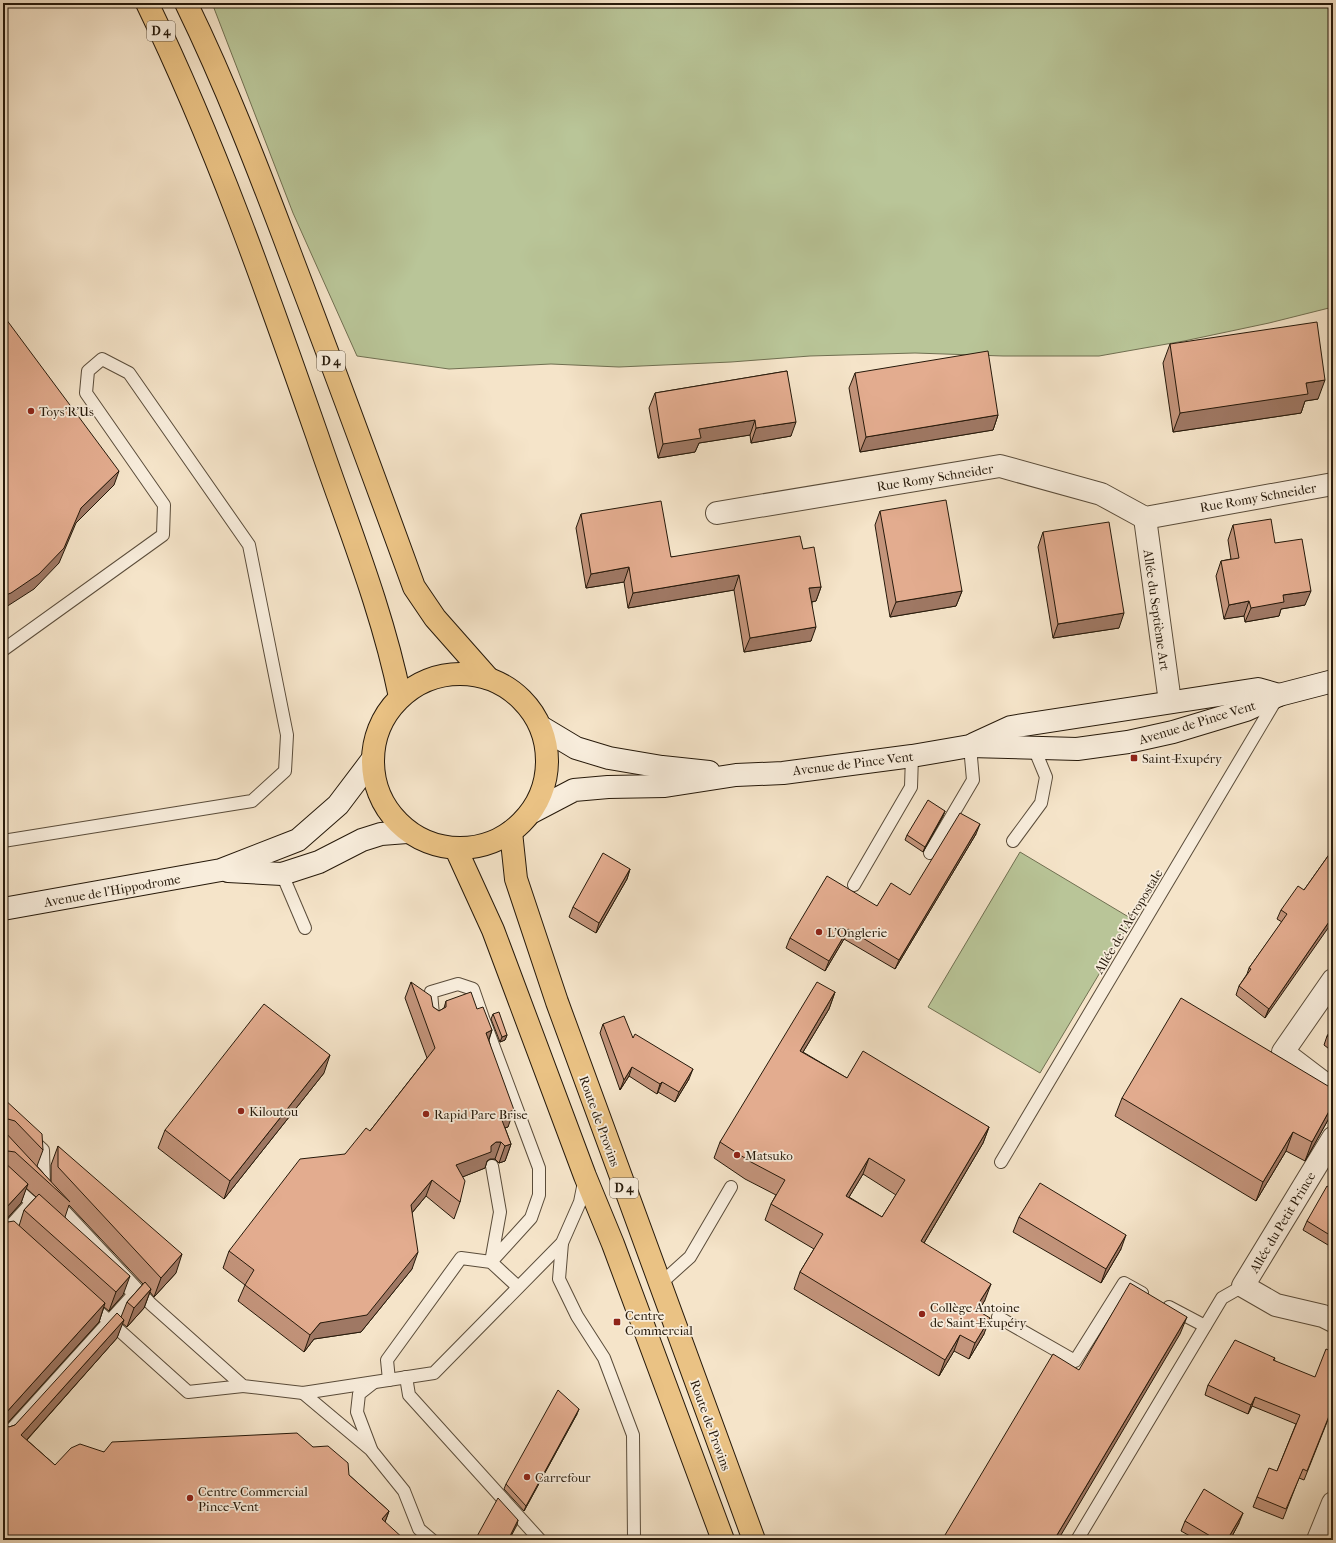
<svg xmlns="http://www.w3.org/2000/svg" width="1336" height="1543" viewBox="0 0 1336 1543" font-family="'IM FELL French Canon',serif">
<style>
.green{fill:#b9c598;stroke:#706f51}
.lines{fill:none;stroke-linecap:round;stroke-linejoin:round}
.service-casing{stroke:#5a4c3a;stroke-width:14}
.minor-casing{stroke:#5a4c3a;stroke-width:24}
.secondary-casing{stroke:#26190a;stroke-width:24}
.primary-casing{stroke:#26190a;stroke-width:24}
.service{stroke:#f8eddc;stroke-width:12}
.minor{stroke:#f8eddc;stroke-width:22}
.secondary{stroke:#f8eddc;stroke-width:22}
.primary{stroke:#eac284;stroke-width:22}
.wall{fill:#c3947b;stroke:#26190a;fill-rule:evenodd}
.shaded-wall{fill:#9f7864;stroke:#26190a}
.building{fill:#e3ac8f;stroke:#26190a;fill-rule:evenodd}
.poi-dot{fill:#8f2418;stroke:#f8eddc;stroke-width:1.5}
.labels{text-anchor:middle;stroke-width:3.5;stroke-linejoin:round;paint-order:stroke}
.shield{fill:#f8eddc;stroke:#655949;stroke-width:1}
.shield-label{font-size:12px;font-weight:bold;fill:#26190a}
.poi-label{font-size:13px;fill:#26190a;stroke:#f8eddc;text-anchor:start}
.street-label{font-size:13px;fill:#26190a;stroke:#f8eddc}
</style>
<rect width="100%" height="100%" fill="#f5e4c9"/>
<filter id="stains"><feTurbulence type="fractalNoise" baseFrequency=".005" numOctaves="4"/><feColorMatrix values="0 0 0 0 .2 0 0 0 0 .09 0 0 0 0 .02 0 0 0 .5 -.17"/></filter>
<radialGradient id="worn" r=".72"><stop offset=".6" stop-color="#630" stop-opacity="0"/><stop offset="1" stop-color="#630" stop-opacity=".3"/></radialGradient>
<!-- green -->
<g class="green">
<path d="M212,3H1333V307L1269,323L1184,341L1099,356H1003L915,353L810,356L731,362L619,367L551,364L449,369L357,356L293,213Z"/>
<path d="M1020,852L1132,919L1040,1073L928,1007Z"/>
</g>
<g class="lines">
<!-- service casing -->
<g class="service-casing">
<g id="service">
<path d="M3,650L163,535L164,505L86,393L88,371L102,359L129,373L249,545L287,735L285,771L252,801L3,841"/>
<path d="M1013,841L1041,803L1046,777L1034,748"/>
<path d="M930,853L973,780L970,746"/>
<path d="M282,874L305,928"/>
<path d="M854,885L911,787L912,756"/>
<path d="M433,1015L431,992L458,984L473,989L483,1018L539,1168V1195L531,1218L491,1262L500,1212L492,1166"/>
<path d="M31,1139L43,1150L44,1189"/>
<path d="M1001,1162L1277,698"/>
<path d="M3,1177L44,1213"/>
<path d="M55,1201L151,1304L243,1386L303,1393L434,1373L562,1243L580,1202L584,1182"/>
<path d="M3,1234L32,1202"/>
<path d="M562,1243L559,1279L577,1316L604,1358L633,1435L634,1538L635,1540"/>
<path d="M660,1284L690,1257L731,1187"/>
<path d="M90,1304L188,1392L243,1386"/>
<path d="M1169,1307L1205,1326"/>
<path d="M998,1317L1075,1361L1124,1283L1142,1293"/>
<path d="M406,1377L409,1395L540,1540"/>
<path d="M389,1380L387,1360L461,1258L491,1262L518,1287"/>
<path d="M303,1393L371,1450L404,1491L419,1529L432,1540"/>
<path d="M3,1439L134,1294L125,1285"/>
<path d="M371,1449L357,1412L359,1394L373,1383"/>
<path d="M1077,1540L1222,1298L1243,1286"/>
</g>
</g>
<!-- minor casing -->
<g class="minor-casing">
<g id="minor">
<path d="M717,513L1000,466L1101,494L1145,518L1333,484"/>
<path d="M1145,518L1170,702"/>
<path d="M1333,980L1283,1052L1333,1090"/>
<path d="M1333,1138L1243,1286L1276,1305L1323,1316L1333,1321"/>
<path d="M1318,1540L1333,1503"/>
</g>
</g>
<!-- secondary casing -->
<g class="secondary-casing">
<g id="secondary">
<path d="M541,727L576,748L609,758L662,767L709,772"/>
<path d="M974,744L1011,727L1258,689L1279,695"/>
<path d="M532,812L574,790L608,787L665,786L736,775L783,773L912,756L970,746L1077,749L1128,742L1173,732L1246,710L1279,695L1333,681"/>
<path d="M228,871L282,874L319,862L362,840L381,834L407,832"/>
<path d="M3,909L221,870L298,840L338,805L372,760"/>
</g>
</g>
<!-- primary casing -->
<g class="primary-casing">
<g id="primary">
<path d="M147,3C215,143 266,289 317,435C346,521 382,608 400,697"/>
<path d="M186,3C226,85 259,171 291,256C333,366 374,477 414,587L435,618L488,678"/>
<circle cx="460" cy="761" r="87"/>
<path d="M511,832L516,879L557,1002L754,1540"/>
<path d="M456,849L493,930L585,1176L613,1244L723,1540"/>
</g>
</g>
<!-- service -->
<use href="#service" class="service"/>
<!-- minor -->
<use href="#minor" class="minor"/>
<!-- secondary -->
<use href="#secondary" class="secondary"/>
<!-- primary -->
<use href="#primary" class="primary"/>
</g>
<!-- wall -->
<g class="wall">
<path d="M1170,344L1318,399L1305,401L1301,413L1173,432L1163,363Z"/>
<path d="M787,371L791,436L751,443L750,435L699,443L695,452L658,458L649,408L655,393Z"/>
<path d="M855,373L998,415L993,430L860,452L849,388Z"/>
<path d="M880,511L962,591L956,606L890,617L875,525Z"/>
<path d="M581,514L671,557L803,549L821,587L816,601L812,602L811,641L744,652L734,590L628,608L624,582L586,588L576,528Z"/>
<path d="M1233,525L1275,543L1305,605L1281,609L1279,616L1245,622L1244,616L1224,619L1216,576L1221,561L1231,559L1228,540Z"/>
<path d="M1043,532L1119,628L1053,638L1038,547Z"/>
<path d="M945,811L943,816L923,852L905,840L907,835Z"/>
<path d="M976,834L895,969L844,939L825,971L786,948L790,938L877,906L910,895Z"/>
<path d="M1333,849L1265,1018L1236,995L1239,986L1247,974L1249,968L1282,922L1277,919L1281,910L1304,890Z"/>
<path d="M630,869L627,879L596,933L569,917L573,907Z"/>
<path d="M411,982L433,1007L439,1011L444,1008L446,1001L477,1009L492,1030L489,1040L508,1127L505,1128L511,1144L505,1161L499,1163L495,1159H490L487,1161L485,1168L462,1177L460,1202L454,1219L426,1196L412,1213V1269L361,1332L314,1339L304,1352L238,1301L245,1285L223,1268L229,1251L345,1154L370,1131L427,1058L405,998Z"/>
<path d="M835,992L829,1009L803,1052L847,1078L989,1127L983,1143L924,1243L985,1300L978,1311L984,1334L969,1359L954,1351L939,1376L794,1289L800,1272L814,1249L765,1220L771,1204L776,1195L745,1179L714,1158L720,1142ZM863,1174L896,1195L882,1217L849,1197Z"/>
<path d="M493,1014L507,1035L505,1040L500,1042L491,1019Z"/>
<path d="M603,1024L633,1038L689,1079L675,1102L658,1092L657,1094L629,1076L620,1090L600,1033Z"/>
<path d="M1333,1028V1052L1324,1045L1327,1036Z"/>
<path d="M324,1073L224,1199L158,1148L165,1130Z"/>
<path d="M1333,1089V1111L1305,1161L1286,1151L1256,1201L1115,1116L1122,1098Z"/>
<path d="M3,1098L43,1150L37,1166L51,1182V1165L58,1146L176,1273L154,1297L150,1292L144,1308L127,1327L122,1323L117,1338L27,1440L55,1465L104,1452L313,1447L349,1475L389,1511L385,1522L3,1540ZM26,1188L36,1197L24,1210L19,1226L8,1222L6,1220L21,1203ZM69,1205L143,1284L127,1302L121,1317L15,1425L9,1427L5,1426L99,1322L104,1307L109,1311L123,1295L65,1217Z"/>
<path d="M1333,1190V1248L1303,1230L1307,1221Z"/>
<path d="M1019,1217L1121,1249L1101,1283L1013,1232Z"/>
<path d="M1275,1358L1274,1360L1333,1407L1304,1480L1299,1478L1283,1519L1253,1507L1257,1497L1277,1471L1296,1424L1252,1406L1248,1414L1205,1395L1208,1385Z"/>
<path d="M577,1414L524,1511L504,1489L506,1484Z"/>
<path d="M1185,1521L1239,1523L1230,1540H1197L1181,1531Z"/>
</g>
<!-- shaded-wall -->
<g class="shaded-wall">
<path d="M1325,380L1318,399L1305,401L1301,413L1173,432L1180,413L1306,383Z"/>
<path d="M998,415L993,430L860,452L866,437Z"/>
<path d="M755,420L750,435L699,443L695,452L658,458L663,444L699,429Z"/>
<path d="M796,422L791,436L751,443L756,428Z"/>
<path d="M119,471L114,485L76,523L59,563L34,589L6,607L3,609V596L81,508Z"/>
<path d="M629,567L624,582L586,588L591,574Z"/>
<path d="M739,575L734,590L628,608L633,593Z"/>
<path d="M821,587L816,601L804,603L809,588Z"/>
<path d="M962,591L956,606L890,617L896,602Z"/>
<path d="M1311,591L1305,605L1281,609L1279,616L1245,622L1251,608L1283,595Z"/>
<path d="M1249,601L1244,616L1224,619L1229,605Z"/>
<path d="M1124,613L1119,628L1053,638L1058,624Z"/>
<path d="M816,627L811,641L744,652L750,638Z"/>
<path d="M945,811L943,816L923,852L925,847Z"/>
<path d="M980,824L976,834L895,969L899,960Z"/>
<path d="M630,869L627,879L596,933L599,923Z"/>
<path d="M1333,916V921L1265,1018L1269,1009Z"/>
<path d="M848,929L844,939L825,971L829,961Z"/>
<path d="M835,992L829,1009L794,1067L800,1051Z"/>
<path d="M492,1030L486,1047V1033Z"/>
<path d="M507,1035L505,1040L500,1042L502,1037Z"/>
<path d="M330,1055L324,1073L224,1199L230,1181Z"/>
<path d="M632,1067L629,1076L620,1090L624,1080Z"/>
<path d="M693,1069L689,1079L675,1102L679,1092Z"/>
<path d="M662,1082L658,1092L657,1094L660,1084Z"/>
<path d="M1333,1104V1111L1305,1161L1312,1142Z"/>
<path d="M514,1110L508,1127L494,1131L500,1115Z"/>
<path d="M8,1119L3,1132V1124Z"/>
<path d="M989,1127L983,1143L915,1258L921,1241Z"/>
<path d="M1293,1132L1286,1151L1256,1201L1263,1182Z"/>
<path d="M496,1142H501L495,1159H490L487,1161L485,1168L450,1182L456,1165L491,1146Z"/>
<path d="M511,1144L505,1161L499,1163L505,1146Z"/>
<path d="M8,1151L3,1164V1156Z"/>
<path d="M869,1158L863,1174L840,1212L846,1196Z"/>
<path d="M432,1180L426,1196L405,1221L411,1205Z"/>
<path d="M28,1184L21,1203L3,1223V1214L4,1210Z"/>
<path d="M1126,1235L1121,1249L1101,1283L1106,1269Z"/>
<path d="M418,1252L412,1269L361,1332L314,1339L304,1352L310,1335L320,1323Z"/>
<path d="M182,1254L176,1273L154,1297L161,1278Z"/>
<path d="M130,1276L123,1295L109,1311L116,1292Z"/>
<path d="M991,1284L985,1300L970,1326L975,1309Z"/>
<path d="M151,1289L144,1308L127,1327L134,1308Z"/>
<path d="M105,1303L99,1322L3,1428V1418L4,1415Z"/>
<path d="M1187,1317L1180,1334L1058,1540H1054Z"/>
<path d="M990,1318L984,1334L969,1359L975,1343Z"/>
<path d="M124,1320L117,1338L14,1454L21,1435Z"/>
<path d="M960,1335L954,1351L939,1376L945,1360Z"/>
<path d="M1255,1397L1252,1406L1248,1414L1251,1405Z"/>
<path d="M579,1409L577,1414L524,1511L526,1506Z"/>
<path d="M389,1511L382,1530V1519Z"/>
<path d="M1243,1513L1239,1523L1230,1540H1227Z"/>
<path d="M518,1520L517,1525L509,1540H508Z"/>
</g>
<!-- building -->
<g class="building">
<path d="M3,315L119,471L81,508L64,548L39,574L11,593L3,596Z"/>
<path d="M1317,322L1325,380L1306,383L1308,394L1180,413L1170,344Z"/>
<path d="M988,351L998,415L866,437L855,373Z"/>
<path d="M787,371L796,422L756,428L755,420L699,429L701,438L663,444L655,393Z"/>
<path d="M946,500L962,591L896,602L880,511Z"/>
<path d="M661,501L671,557L800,536L803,549L814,547L821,587L809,588L816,627L750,638L739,575L633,593L629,567L591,574L581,514Z"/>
<path d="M1271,519L1275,543L1302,539L1311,591L1283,595L1284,602L1251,608L1249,601L1229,605L1221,561L1239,558L1233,525Z"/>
<path d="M1109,522L1124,613L1058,624L1043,532Z"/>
<path d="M928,800L945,811L925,847L907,835Z"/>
<path d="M960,813L980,824L899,960L848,929L829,961L790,938L827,876L877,906L891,883L910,895Z"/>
<path d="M1333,849V916L1269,1009L1239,986L1251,969L1249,968L1287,914L1281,910L1298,886L1304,890Z"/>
<path d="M603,853L630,869L599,923L573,907Z"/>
<path d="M411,982L431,996L433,1007L439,1011L446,1007V1001L471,992L477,1009L483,1007L492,1030L486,1033L514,1110L500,1115L511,1144L505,1146L501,1142H496L491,1146V1152L456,1165L465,1181L460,1202L432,1180L411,1205L418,1252L367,1315L320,1323L310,1335L245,1285L254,1270L229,1251L300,1159L345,1154L366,1128L370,1131L435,1048Z"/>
<path d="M817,982L835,992L800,1051L847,1078L863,1051L989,1127L921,1241L991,1284L975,1309L990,1318L975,1343L960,1335L945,1360L800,1272L823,1234L771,1204L785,1180L751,1162L720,1142ZM869,1158L905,1180L882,1217L846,1196Z"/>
<path d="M1181,998L1333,1089V1104L1312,1142L1293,1132L1263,1182L1122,1098Z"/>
<path d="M264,1004L330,1055L230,1181L165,1130Z"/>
<path d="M499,1012L507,1035L502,1037L493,1014Z"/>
<path d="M624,1016L633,1038L635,1034L693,1069L679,1092L662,1082L660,1084L632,1067L624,1080L603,1024Z"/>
<path d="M1333,1028V1040L1327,1036Z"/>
<path d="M3,1098L42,1134L43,1150L15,1121L8,1119L3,1124Z"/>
<path d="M3,1126L4,1131L70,1202L15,1152L8,1151L3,1156Z"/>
<path d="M58,1146L182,1254L161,1278L58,1167Z"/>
<path d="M3,1161L28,1184L4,1210L3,1217Z"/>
<path d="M1040,1183L1126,1235L1106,1269L1019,1217Z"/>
<path d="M1327,1186L1333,1190V1237L1307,1221Z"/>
<path d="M39,1194L130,1276L116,1292L24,1210Z"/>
<path d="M3,1218L8,1222L14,1221L105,1303L4,1415L3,1418Z"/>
<path d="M145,1282L151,1289L134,1308L127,1302Z"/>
<path d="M1130,1283L1187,1317L1054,1540H942L1053,1354L1079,1370Z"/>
<path d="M117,1313L124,1320L21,1435L55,1465L71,1448L80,1444L104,1452L112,1442L297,1433L313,1447L328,1446L348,1463L349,1475L389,1511L382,1519L405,1540H3V1420L5,1425L9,1427L15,1425Z"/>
<path d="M1235,1340L1275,1358L1273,1360L1315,1377L1326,1349L1333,1352V1406L1307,1471L1303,1469L1286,1509L1257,1497L1269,1468L1277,1471L1300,1415L1255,1397L1251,1405L1208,1385Z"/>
<path d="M558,1390L579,1409L526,1506L506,1484Z"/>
<path d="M1204,1489L1243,1513L1227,1540H1217L1185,1521Z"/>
<path d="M498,1498L518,1520L508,1540H475Z"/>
</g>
<!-- markers -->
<g class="poi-dot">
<circle cx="31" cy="411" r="4"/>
<rect x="1130" y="754" width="8" height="8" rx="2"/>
<circle cx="819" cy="932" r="4"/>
<circle cx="241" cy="1111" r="4"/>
<circle cx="426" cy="1114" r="4"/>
<circle cx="737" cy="1155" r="4"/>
<circle cx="922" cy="1314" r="4"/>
<rect x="613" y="1318" width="8" height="8" rx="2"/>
<circle cx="527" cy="1477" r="4"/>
<circle cx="190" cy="1498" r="4"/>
</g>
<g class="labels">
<!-- shield labels -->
<g class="shield">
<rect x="147" y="21" width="28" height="20" rx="3"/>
<rect x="317" y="351" width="28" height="20" rx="3"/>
<rect x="610" y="1178" width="28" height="20" rx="3"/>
</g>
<g class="shield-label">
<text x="161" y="35">D 4</text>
<text x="331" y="365">D 4</text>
<text x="624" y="1192">D 4</text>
</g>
<!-- poi labels -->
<g class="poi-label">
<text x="39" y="416">Toys'R'Us</text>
<text x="1142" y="763">Saint-Exupéry</text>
<text x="827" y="937">L'Onglerie</text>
<text x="249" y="1116">Kiloutou</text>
<text x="434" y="1119">Rapid Pare Brise</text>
<text x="745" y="1160">Matsuko</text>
<text x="930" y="1312">Collège Antoine<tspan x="930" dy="15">de Saint-Exupéry</tspan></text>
<text x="625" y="1320">Centre<tspan x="625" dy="15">Commercial</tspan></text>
<text x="535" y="1482">Carrefour</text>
<text x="198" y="1496">Centre Commercial<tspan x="198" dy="15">Pince-Vent</tspan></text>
</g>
<!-- street labels -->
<g class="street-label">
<text transform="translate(935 477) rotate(-9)" y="5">Rue Romy Schneider</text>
<text transform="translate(1258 497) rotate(-10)" y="5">Rue Romy Schneider</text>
<text transform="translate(1157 610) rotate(82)" y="5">Allée du Septième Art</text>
<text transform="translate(1197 722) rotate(-17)" y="5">Avenue de Pince Vent</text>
<text transform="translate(853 763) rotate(-7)" y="5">Avenue de Pince Vent</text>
<text transform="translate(112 890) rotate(-10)" y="5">Avenue de l'Hippodrome</text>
<text transform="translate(1128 921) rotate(-59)" y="5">Allée de l'Aéropostale</text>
<text transform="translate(600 1121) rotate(70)" y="5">Route de Provins</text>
<text transform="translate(1282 1222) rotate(-59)" y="5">Allée du Petit Prince</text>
<text transform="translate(711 1425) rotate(70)" y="5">Route de Provins</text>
</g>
</g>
<!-- margin -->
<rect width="1336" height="1543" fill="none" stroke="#f5e4c9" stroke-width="16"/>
<rect x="4" y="4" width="1328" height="1535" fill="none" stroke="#26190a" stroke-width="2"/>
<rect x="8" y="8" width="1320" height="1527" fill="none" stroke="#26190a"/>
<rect width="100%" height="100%" filter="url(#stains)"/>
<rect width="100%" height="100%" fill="url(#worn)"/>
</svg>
